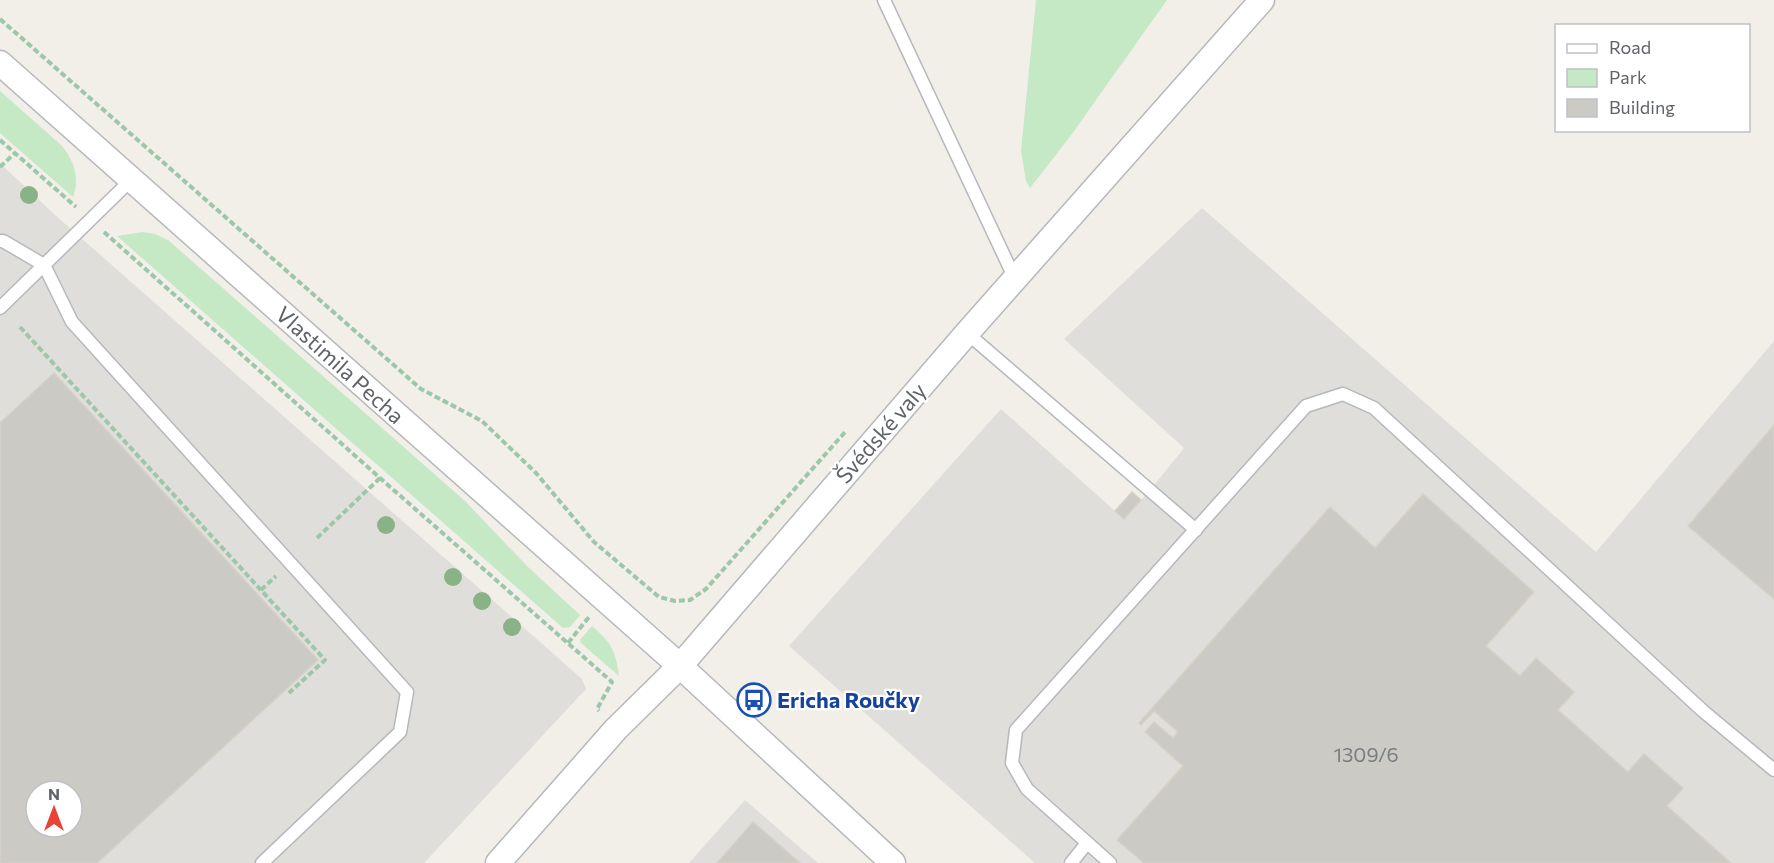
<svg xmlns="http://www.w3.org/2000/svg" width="1774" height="863" viewBox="0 0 1774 863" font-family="Commissioner,sans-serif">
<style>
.industrial{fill:#e0deda;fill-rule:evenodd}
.green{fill:#c5e8c5}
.building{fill:#cccac5;stroke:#d6d1c6;stroke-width:1.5;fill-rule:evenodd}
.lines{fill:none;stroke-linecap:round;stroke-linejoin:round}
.lane-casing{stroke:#b5b8bc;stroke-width:15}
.street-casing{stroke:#b5b8bc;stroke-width:27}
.path{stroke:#9cc7a9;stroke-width:4;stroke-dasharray:6 3;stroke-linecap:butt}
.lane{stroke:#fff;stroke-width:12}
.street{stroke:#fff;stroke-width:24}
.tree{fill:#89b387}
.labels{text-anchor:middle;stroke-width:4.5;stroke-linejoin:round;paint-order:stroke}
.number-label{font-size:20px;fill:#7a7d7f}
.street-label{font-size:22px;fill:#5f6368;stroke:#fff}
.transit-label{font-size:22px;font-weight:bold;fill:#164399;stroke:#fff;text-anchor:start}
</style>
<rect width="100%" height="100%" fill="#f1efe8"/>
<!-- industrial -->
<g class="industrial">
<path d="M0,163L55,215L582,679L586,689L424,863H0ZM36,791H72V827H36Z"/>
<path d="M1202,208L1596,552L1774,341V863H1035L789,646L1001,409L1124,519L1150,490L1184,448L1064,339Z"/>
<path d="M745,800L818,863H689Z"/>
</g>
<!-- green -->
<g class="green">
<path d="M1036,0H1167L1069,138L1030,188L1026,181L1021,151Z"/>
<path d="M0,91L61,145C74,160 80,178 73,197L0,133Z"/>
<path d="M142,232L155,234L168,240L465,501L528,567L580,615L570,627L563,628L117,236Z"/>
<path d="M592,626C612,644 615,649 619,676L581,643L580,640Z"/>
</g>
<!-- building -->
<g class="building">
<path d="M54,373L318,660L97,863H0V423ZM36,791H72V827H36Z"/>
<path d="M1774,425V599L1688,526Z"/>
<path d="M1132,492L1141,500L1124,519L1115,511Z"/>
<path d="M1423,494L1534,592L1486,646L1520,676L1536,658L1574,692L1558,710L1628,772L1644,754L1683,788L1667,806L1731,863H1144L1117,840L1183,766L1145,732L1154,722L1173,738L1178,732L1154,711L1141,725L1139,723L1330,507L1375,548Z"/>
<path d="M753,822L800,863H717Z"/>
</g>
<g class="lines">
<!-- lane casing -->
<g class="lane-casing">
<g id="lane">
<path d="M884,0L1015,279"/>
<path d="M0,241H3L44,265L72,322L407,692L400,732L262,863"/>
<path d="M0,308L131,180"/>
<path d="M967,333L1196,530"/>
<path d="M1071,863L1087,843"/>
<path d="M1110,863L1027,789L1012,763L1016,730L1306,406L1343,394L1374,408L1703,711L1774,770"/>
</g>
</g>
<!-- street casing -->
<g class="street-casing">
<g id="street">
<path d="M0,63L680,666L893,863"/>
<path d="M498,863L616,729L680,666L967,333L1262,0"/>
</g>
</g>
<!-- path -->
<g class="path">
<path d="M0,19L421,389L482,421L536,473L594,542L659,597L675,601L690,600L706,589L846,431"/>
<path d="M0,140L76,207"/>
<path d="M0,167L15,153"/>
<path d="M104,232L380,478L612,682L597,709L599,711"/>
<path d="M20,327L325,660L289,693"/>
<path d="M317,538L380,478"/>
<path d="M261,590L276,576"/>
<path d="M568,643L589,617"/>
</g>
<!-- lane -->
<use href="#lane" class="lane"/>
<!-- street -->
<use href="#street" class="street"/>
</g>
<!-- trees -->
<g class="tree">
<circle cx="29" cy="195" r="9"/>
<circle cx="386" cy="525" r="9"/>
<circle cx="453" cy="577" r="9"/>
<circle cx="482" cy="601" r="9"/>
<circle cx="512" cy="627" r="9"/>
</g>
<!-- icons -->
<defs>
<g id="bus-ring" transform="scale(1.725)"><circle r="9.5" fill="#fff" stroke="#1a4fb4" stroke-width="1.5"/><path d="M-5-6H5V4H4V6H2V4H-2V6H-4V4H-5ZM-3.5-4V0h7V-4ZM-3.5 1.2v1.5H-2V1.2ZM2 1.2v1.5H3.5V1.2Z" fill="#1a4fb4"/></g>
</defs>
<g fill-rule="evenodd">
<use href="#bus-ring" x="754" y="700"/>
</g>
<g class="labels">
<!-- number labels -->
<g class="number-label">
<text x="1366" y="762">1309/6</text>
</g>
<!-- street labels -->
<g class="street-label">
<text transform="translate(340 365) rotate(42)" y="8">Vlastimila Pecha</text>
<text transform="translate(881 433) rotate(-49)" y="8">Švédské valy</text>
</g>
<!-- transit labels -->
<g class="transit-label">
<text x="777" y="708">Ericha Roučky</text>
</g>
</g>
<!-- legend -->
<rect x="1555" y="24" width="195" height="108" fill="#ffffff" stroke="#bfc1c3" stroke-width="1.5"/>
<rect x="1567" y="44" width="30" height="9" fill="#ffffff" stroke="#bfc1c3" stroke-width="1.5"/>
<text x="1609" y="54" font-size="18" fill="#5f6368">Road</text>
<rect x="1567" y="69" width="30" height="18" fill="#c5e8c5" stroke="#bfc1c3" stroke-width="1.5"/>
<text x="1609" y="84" font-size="18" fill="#5f6368">Park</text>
<rect x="1567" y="99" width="30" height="18" fill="#cccac5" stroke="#bfc1c3" stroke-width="1.5"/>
<text x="1609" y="114" font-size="18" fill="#5f6368">Building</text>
<!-- north arrow -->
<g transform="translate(54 809)"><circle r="28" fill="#ffffff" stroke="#bfc1c3" stroke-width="1.5"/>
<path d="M0-4.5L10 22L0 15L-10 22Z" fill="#ea4335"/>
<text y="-9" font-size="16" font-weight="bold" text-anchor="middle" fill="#5f6368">N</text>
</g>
</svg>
